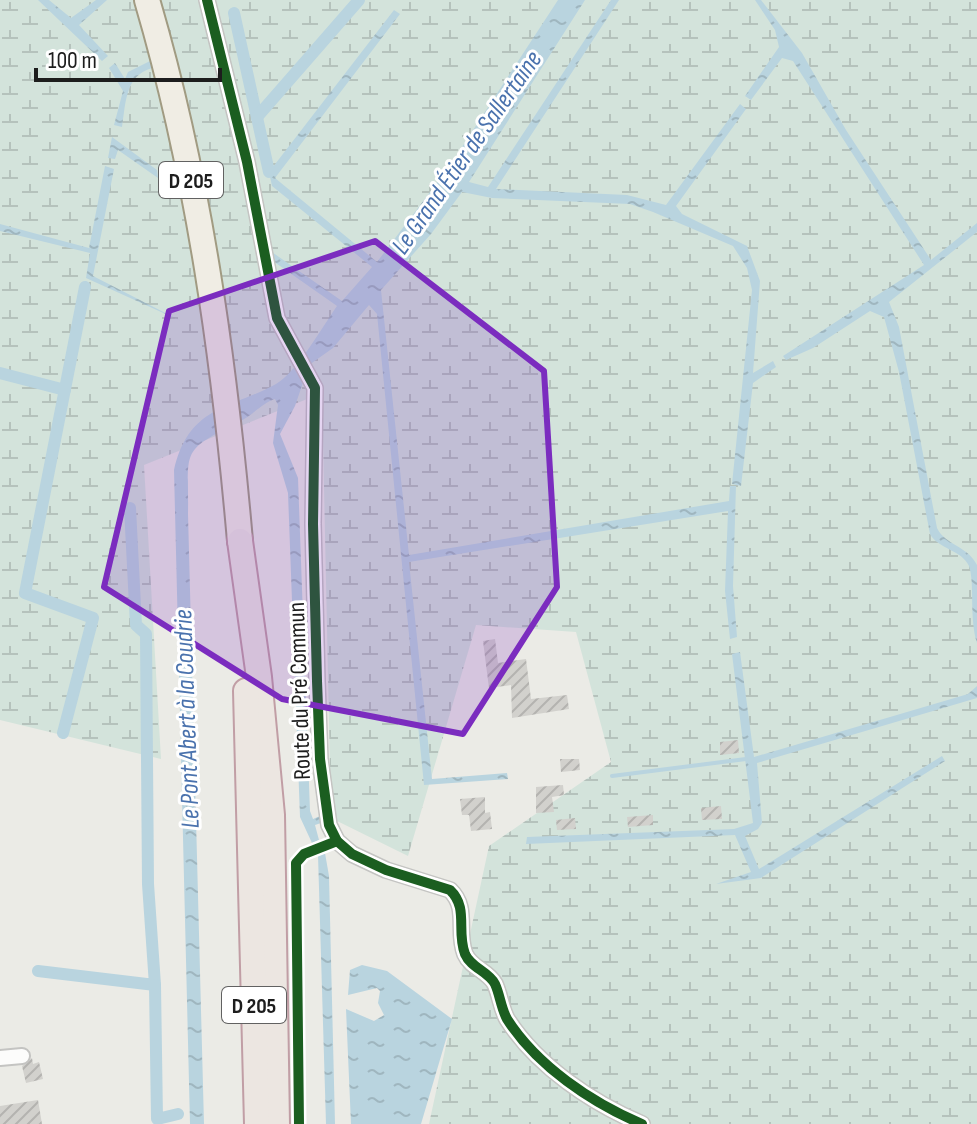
<svg xmlns="http://www.w3.org/2000/svg" width="977" height="1124" viewBox="0 0 977 1124" font-family="'Sofia Sans Condensed',sans-serif">
<style>
.wetland{fill:url(#wetland-marsh)}
.water{fill:url(#water-ripples)}
.lines{fill:none;stroke-linecap:round;stroke-linejoin:round}
.stream{stroke:#b9d4df;stroke-width:4}
.canal{stroke:#b9d4df;stroke-width:12}
.building{fill:url(#building-hatch)}
.minor-casing{stroke:#c4c4c2;stroke-width:18}
.primary-casing{stroke:#a19b82;stroke-width:28}
.trunk-casing{stroke:#c19ea5;stroke-width:28}
.minor{stroke:#fcfcfb;stroke-width:14}
.primary{stroke:#f0ede4;stroke-width:24}
.trunk{stroke:#ece6e1;stroke-width:24}
.cycleway-casing{stroke:#fff;stroke-width:15}
.cycleway{stroke:#1b5e20;stroke-width:10}
.marked{fill:#7b2cbf;fill-opacity:0.2;stroke:#7b2cbf;stroke-width:6;stroke-linejoin:round}
.labels{text-anchor:middle;stroke-width:6;stroke-linejoin:round;paint-order:stroke}
.shield{fill:#fff;stroke:#616161;stroke-width:2}
.shield-label{font-size:22px;font-weight:bold;fill:#1d1d1d}
.street-label{font-size:24px;fill:#1d1d1d;stroke:#fff}
.water-label{font-size:26px;font-style:italic;fill:#4a72ad;stroke:#fff}
</style>
<defs>
<pattern id="wetland-marsh" width="20" height="14" patternUnits="userSpaceOnUse" patternTransform="scale(2)"><rect width="20" height="14" fill="#d3e3db"/><path d="M1 5h8M5 5V1M11 12h8M15 12V8" fill="none" stroke="#b5c2bc"/></pattern>
<pattern id="water-ripples" width="26" height="14" patternUnits="userSpaceOnUse" patternTransform="scale(2)"><rect width="26" height="14" fill="#b9d4df"/><path d="M2 4q2-2 4 0t4 0M15 11q2-2 4 0t4 0" fill="none" stroke="#9fb6bf"/></pattern>
<pattern id="building-hatch" width="6" height="6" patternUnits="userSpaceOnUse" patternTransform="scale(2)"><rect width="6" height="6" fill="#d2d1cd"/><path d="M-1 1l2-2M0 6l6-6M5 7l2-2" fill="none" stroke="#b4b3b0"/></pattern>
</defs>
<rect width="100%" height="100%" fill="#ebebe6"/>
<!-- wetland -->
<path class="wetland" d="M0,0H977V1124H429L489,846L611,762L576,632L476,625L408,856L331,818L322,393L144,465L161,759L0,720Z"/>
<!-- water -->
<g class="water">
<path d="M38,0H49L71,18L96,0H107L79,25L108,56L102,61Z"/>
<path d="M558,0H585L469,182L488,187L611,0H619L496,189L627,195L666,205L740,104L746,109L676,206L682,214L747,246L760,281L753,373L773,361L776,367L753,383L741,486L732,484L752,290L747,268L733,246L653,212L630,204L492,198L462,192L431,234L381,290L409,555L729,501L730,486H736L733,586L737,637L730,639L725,591L728,511L409,562L432,779L507,773L508,779L424,785L377,314L369,305L333,348L309,365L295,406L280,434L298,478L310,811L313,819L320,816L321,823L315,825L319,840L312,843L300,817L288,493L273,443L278,405L275,399C262,403 252,416 239,422C179,452 189,449 188,514L204,1124H190L174,470C189,406 228,410 276,384C296,373 323,326 337,306L270,259L269,250L342,301L372,267L272,186L269,172L394,10L400,14L275,178L377,262L449,167Z"/>
<path d="M755,0H761L802,53L846,130L931,260L977,223V232L889,302L899,327L937,528C945,545 968,546 977,565V643C969,618 975,583 969,566C962,550 938,549 930,534L899,372L884,317L870,311L813,348L786,360L783,356L924,265L793,61L782,58L751,100L745,96L779,47L775,30Z"/>
<path d="M150,61L152,68C125,76 126,102 122,127L114,125L123,91L109,68L115,63L125,79L128,72Z"/>
<path d="M112,137L157,170L158,178L118,150L115,159L108,158Z"/>
<path d="M105,166L114,169L93,276L181,321L86,278L90,253L0,231V224L89,248Z"/>
<path d="M740,652L754,757L968,694L977,686V698L757,763L762,823L758,829L745,836L759,869L942,756L945,761L761,878L716,884L751,872L735,835L526,844L527,837L734,829L753,823L732,654Z"/>
<path d="M325,853L329,876L335,1124H326L318,855Z"/>
<path d="M362,965L387,971L452,1019L421,1124H351L346,1009L374,1021L384,1015L378,1003L380,991L377,988L348,995L350,970Z"/>
</g>
<g class="lines">
<!-- stream -->
<path class="stream" d="M612,776L746,759"/>
<!-- canal -->
<g class="canal">
<path d="M234,13L269,172"/>
<path d="M257,117L359,0"/>
<path d="M0,373L65,390"/>
<path d="M63,733L93,618L25,593L85,287"/>
<path d="M38,971L155,985L148,884L146,634L136,625L130,508"/>
<path d="M155,985L157,1119L178,1114"/>
</g>
</g>
<!-- building -->
<g class="building">
<path d="M495,639L498,663L526,659L531,699L567,695L569,709L512,718L511,685L489,688L483,641Z"/>
<path d="M738,740L739,753L720,755V742Z"/>
<path d="M560,759H579L580,770L561,772Z"/>
<path d="M563,785L564,795L552,797L554,812L536,813V787Z"/>
<path d="M485,797V813L490,812L492,829L471,831L469,815H462L460,799Z"/>
<path d="M721,806L722,819L702,820L701,808Z"/>
<path d="M653,815V825L628,827L627,817Z"/>
<path d="M575,818L576,829L557,830L556,820Z"/>
<path d="M32,1058L33,1064L39,1062L43,1079L26,1083L22,1066Z"/>
<path d="M38,1100L42,1124H0V1106Z"/>
</g>
<g class="lines">
<!-- minor casing -->
<g class="minor-casing">
<g id="minor">
<path d="M207,0L247,162L277,318L315,388L313,524L317,681L320,759L329,825L337,841L352,854L386,870L450,890C469,908 456,931 465,954C471,968 488,971 495,984C500,995 501,1008 507,1019C537,1066 592,1103 642,1124"/>
<path d="M0,1058L22,1056"/>
</g>
</g>
<!-- primary casing -->
<g class="primary-casing">
<path id="primary" d="M147,0C199,177 224,358 240,541"/>
</g>
<!-- trunk casing -->
<g class="trunk-casing">
<g id="trunk">
<path d="M240,541L259,677L272,815L277,1124"/>
<path d="M246,691L257,1124"/>
</g>
</g>
<!-- minor -->
<use href="#minor" class="minor"/>
<!-- primary -->
<use href="#primary" class="primary"/>
<!-- trunk -->
<use href="#trunk" class="trunk"/>
<!-- cycleway casing -->
<g class="cycleway-casing">
<g id="cycleway">
<path d="M207,0L247,162L277,318L315,388L313,524L317,681L320,759L329,825L337,841L352,854L386,870L450,890C469,908 456,931 465,954C471,968 488,971 495,984C500,995 501,1008 507,1019C537,1066 592,1103 642,1124"/>
<path d="M299,1124L296,863L304,854L337,841"/>
</g>
</g>
<!-- cycleway -->
<use href="#cycleway" class="cycleway"/>
</g>
<!-- marked area -->
<path class="marked" d="M375,241L544,371L557,587L463,734L282,699L104,587L169,311Z"/>
<g class="labels">
<!-- shield labels -->
<g class="shield">
<rect x="159" y="162" width="64" height="36" rx="6"/>
<rect x="222" y="987" width="64" height="36" rx="6"/>
</g>
<g class="shield-label">
<text x="191" y="188">D 205</text>
<text x="254" y="1013">D 205</text>
</g>
<!-- street labels -->
<g class="street-label">
<text transform="translate(299 691) rotate(-92)" y="8">Route du Pré Commun</text>
</g>
<!-- water labels -->
<g class="water-label">
<text transform="translate(466 152) rotate(-55)" y="9">Le Grand Étier de Sallertaine</text>
<text transform="translate(186 719) rotate(-92)" y="9">Le Pont Abert à la Coudrie</text>
</g>
</g>
<!-- scale -->
<path d="M36 68v12h184v-12" fill="none" stroke="#1d1d1d" stroke-width="4"/>
<text x="48" y="68" font-size="24" fill="#1d1d1d" stroke="#ffffff" stroke-width="6" paint-order="stroke">100 m</text>
</svg>
